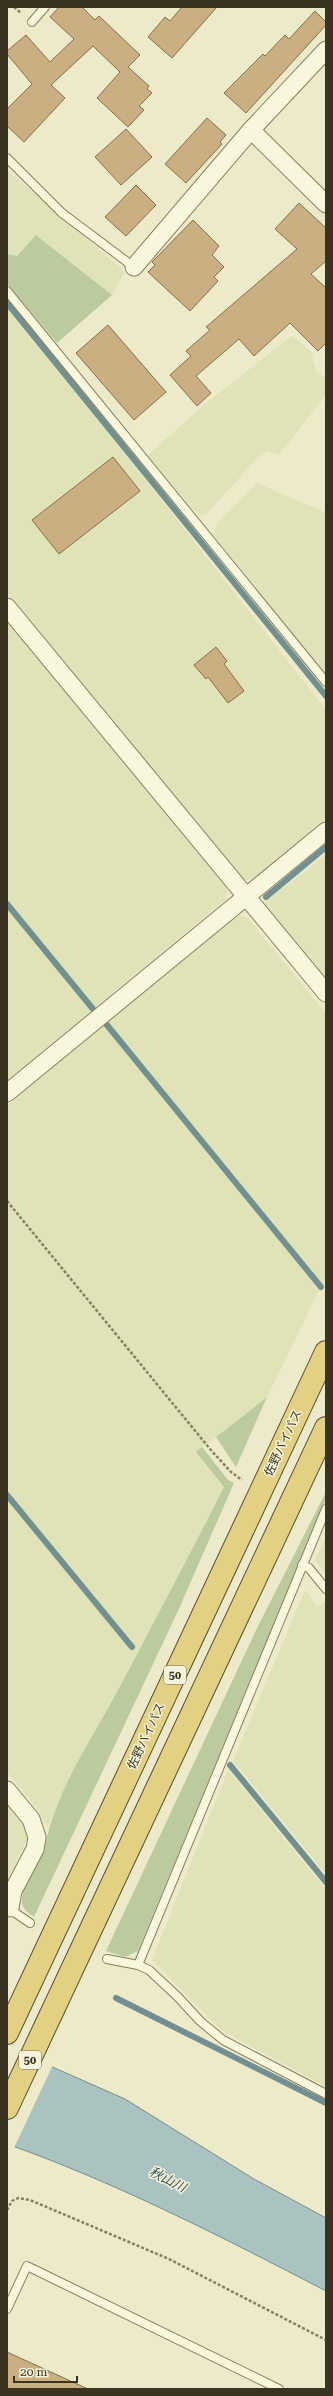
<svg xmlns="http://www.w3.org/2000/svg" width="333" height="2396" viewBox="0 0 333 2396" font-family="'Roboto Serif','Noto Sans JP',serif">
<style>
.farmland{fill:#e0e2b7}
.green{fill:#bccb9e}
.water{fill:#aac2c0;stroke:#71908f}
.pier{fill:#edeaca}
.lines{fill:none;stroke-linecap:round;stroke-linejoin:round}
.stream{stroke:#71908f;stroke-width:6}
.building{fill:#c9af82;stroke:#876e46}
.service-casing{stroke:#897e5f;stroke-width:10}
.minor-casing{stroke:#897e5f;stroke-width:19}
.trunk-casing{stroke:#574c32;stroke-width:24}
.path{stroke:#897e5f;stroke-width:2.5;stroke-dasharray:3 2;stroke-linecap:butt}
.service{stroke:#f8f6dd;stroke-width:8}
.minor{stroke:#f8f6dd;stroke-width:17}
.trunk{stroke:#e2d182;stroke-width:22}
.labels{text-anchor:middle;stroke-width:3;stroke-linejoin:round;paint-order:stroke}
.shield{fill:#f5f3d9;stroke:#726d59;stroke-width:1}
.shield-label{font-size:11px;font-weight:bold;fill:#3a3322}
.street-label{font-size:12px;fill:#3a3322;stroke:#f5f3d9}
.water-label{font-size:13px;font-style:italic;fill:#325359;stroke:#f5f3d9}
</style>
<rect width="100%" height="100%" fill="#edeaca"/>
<!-- farmland -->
<g class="farmland">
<path d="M7,170L125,272L112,295L37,235L16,256L7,254Z"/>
<path d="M7,309L161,499L326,710V818L250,880H245L7,593Z"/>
<path d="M292,336L315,355L312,357L316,370L326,379V395L279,455L267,451L256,460L207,513L198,515L148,455L206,403Z"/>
<path d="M257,483L326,513V674L213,534L217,524Z"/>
<path d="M7,621L228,890L226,899L7,1080Z"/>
<path d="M326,855V980L264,903Z"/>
<path d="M238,914L248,918L326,1014V1276L267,1397L196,1452L224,1487L180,1574L69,1779L47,1827L39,1811L7,1772V1106Z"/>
<path d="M326,1536V1574L315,1561Z"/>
<path d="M305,1590L318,1608L324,1602L326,1605V1874L233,1761Z"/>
<path d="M228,1770L326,1890V2087L221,2030L152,1960Z"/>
<path d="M7,1802L23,1821L29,1835L7,1882Z"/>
</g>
<!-- green -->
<g class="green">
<path d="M36,235L112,295L57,343L7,283V254L17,256Z"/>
<path d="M267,1397L236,1467L216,1437Z"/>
<path d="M202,1447L228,1480L234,1483L178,1611L34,1917C29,1913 22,1909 22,1902C22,1878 41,1860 47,1837C59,1788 89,1743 113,1699C151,1628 188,1558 224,1487L196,1452Z"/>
<path d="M326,1492V1499L138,1951L125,1957L106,1951L257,1628Z"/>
</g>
<!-- water -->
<path class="water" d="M7,2047L125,2099L254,2179L326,2218V2291C224,2238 115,2182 7,2144Z"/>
<!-- pier -->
<path class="pier" d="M7,2045L53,2065L14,2148L7,2146Z"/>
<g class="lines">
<!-- stream -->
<g class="stream">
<path d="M7,303L326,696"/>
<path d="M266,897L326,847"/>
<path d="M7,904L93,1009"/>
<path d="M107,1025L321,1287"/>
<path d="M7,1495L132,1647"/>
<path d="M230,1765L326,1882"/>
<path d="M116,1998L326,2103"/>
</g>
</g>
<!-- building -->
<g class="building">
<path d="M59,7H82L95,20L99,16L140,55L128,67L149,86L147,89L152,93L139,106L144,110L128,127L97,98L120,72L93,46L51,85L65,98L24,142L7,126V109L32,84L7,54V51L26,35L50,62L74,39L50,17Z"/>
<path d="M182,7H217L172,58L148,37L165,17L170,21Z"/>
<path d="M315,11L326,22V25L246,113L224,93L263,54L265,56L285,35L289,39Z"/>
<path d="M207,118L226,135L220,142L222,144L186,183L165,164Z"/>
<path d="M126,129L152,157L121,185L95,157Z"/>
<path d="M136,185L156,205L126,236L105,217Z"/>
<path d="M299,203L326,228V261L311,274L326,288V343L318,351L290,323L254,356L239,339L196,376L211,393L197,406L170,375L191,356L186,351L210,330L206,327L297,249L275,229Z"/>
<path d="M193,220L219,246L212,255L224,267L214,277L218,281L190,311L148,272L155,265L152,262Z"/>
<path d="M108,325L166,392L134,420L76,353Z"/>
<path d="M113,457L140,491L59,554L32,520Z"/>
<path d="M216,647L227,661L224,664L244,691L228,703L208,677L206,679L194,665Z"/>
<path d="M7,2352L88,2389H7Z"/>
</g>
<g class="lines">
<!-- service casing -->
<g class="service-casing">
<g id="service">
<path d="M32,22L45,7"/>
<path d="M7,158L62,213L134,267"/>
<path d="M7,291L326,682"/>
<path d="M302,1565L309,1568L326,1589"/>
<path d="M8,1908L30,1923"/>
<path d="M107,1959L138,1965L149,1970L177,1996L200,2021L223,2040L326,2094"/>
<path d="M138,1965L326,1509"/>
<path d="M7,2309L27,2266L279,2389"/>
</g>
</g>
<!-- minor casing -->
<g class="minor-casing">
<g id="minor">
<path d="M251,130L326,204"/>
<path d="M134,267L251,130L326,50"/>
<path d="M7,607L326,993"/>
<path d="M7,1093L326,831"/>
<path d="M7,1790L31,1819L37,1837L35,1849L13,1891L10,1908"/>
</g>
</g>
<!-- trunk casing -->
<g class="trunk-casing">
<g id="trunk">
<path d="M7,2033L326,1352"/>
<path d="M7,2108L326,1428"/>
</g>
</g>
<!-- path -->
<g class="path">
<path d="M14,7L21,13"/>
<path d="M7,1201L210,1449L231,1472L242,1480"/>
<path d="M7,2210L12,2201L18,2198L30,2200L169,2259L326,2340"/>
</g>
<!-- service -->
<use href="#service" class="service"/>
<!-- minor -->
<use href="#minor" class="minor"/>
<!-- trunk -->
<use href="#trunk" class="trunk"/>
</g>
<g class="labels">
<!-- shield labels -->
<g class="shield">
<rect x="164" y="1666" width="22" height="18" rx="3"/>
<rect x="19" y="2051" width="22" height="18" rx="3"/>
</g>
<g class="shield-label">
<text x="175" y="1679">50</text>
<text x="30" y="2064">50</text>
</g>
<!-- street labels -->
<g class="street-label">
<text transform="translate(283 1443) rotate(-65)" y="4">佐野バイパス</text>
<text transform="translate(146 1736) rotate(-65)" y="4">佐野バイパス</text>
</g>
<!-- water labels -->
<g class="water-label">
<text transform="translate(168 2179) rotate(27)" y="5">秋山川</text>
</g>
</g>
<!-- border -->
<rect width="333" height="2396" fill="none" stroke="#3a3322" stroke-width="16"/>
<!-- scale -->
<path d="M14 2376v6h63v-6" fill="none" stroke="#3a3322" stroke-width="2"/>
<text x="20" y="2376" font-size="12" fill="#3a3322" stroke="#f5f3d9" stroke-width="3" paint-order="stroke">20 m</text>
</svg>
